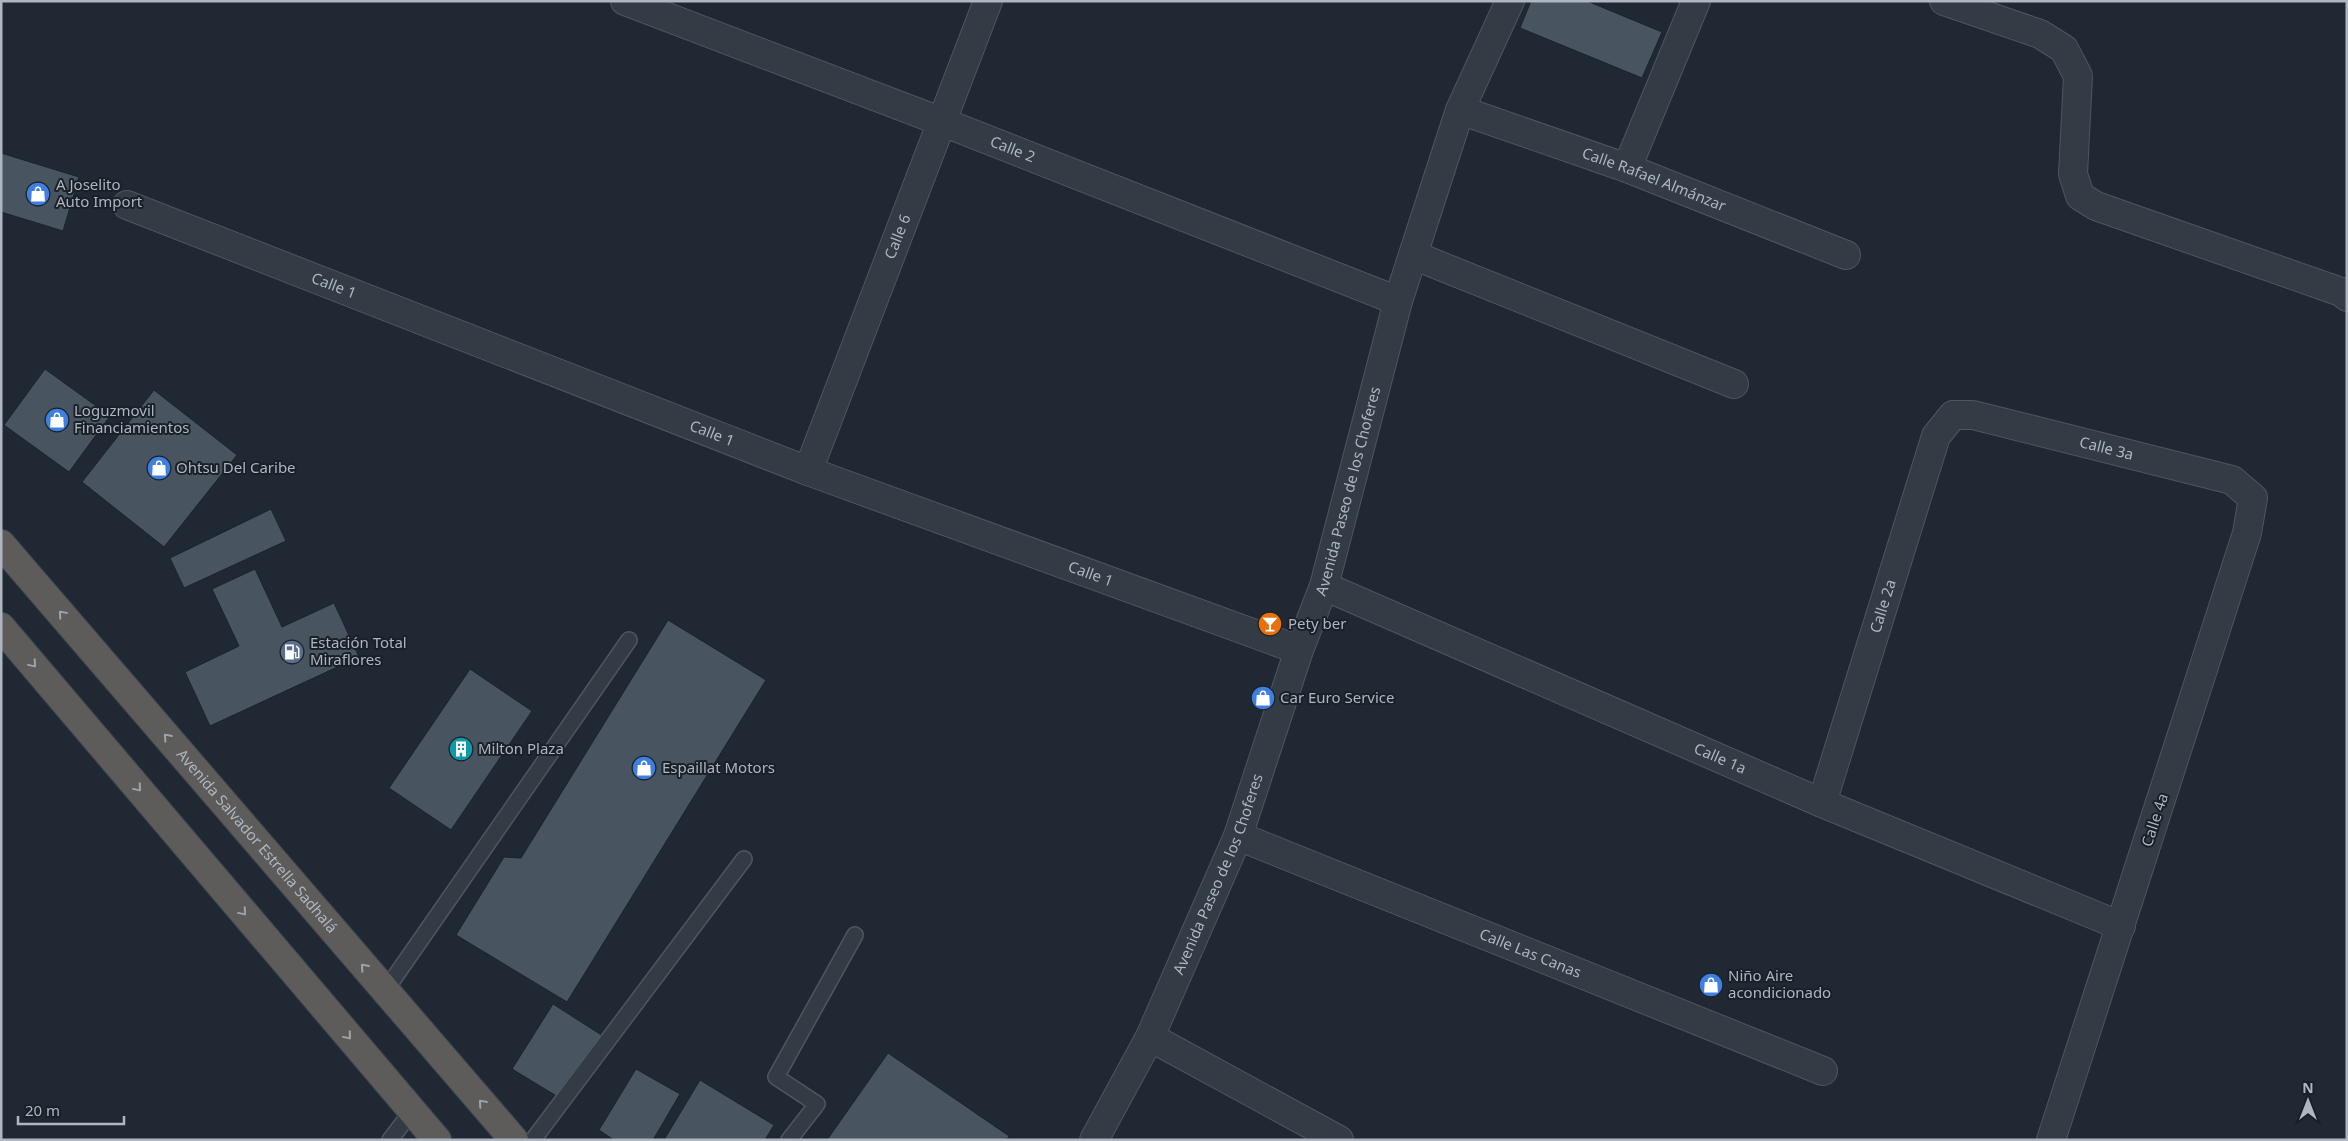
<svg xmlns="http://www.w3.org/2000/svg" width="2348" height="1141" viewBox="0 0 2348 1141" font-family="'Noto Sans',sans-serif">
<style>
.building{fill:#48545f;stroke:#1b222a}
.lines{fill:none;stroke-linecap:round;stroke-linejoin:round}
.service-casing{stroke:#4e565f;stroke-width:18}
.minor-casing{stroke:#4e565f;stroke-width:30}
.tertiary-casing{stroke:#4e565f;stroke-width:30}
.trunk-casing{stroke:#3e464e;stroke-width:30}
.service{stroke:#333b44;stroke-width:15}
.minor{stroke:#333b44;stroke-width:28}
.tertiary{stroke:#333b44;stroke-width:28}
.trunk{stroke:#5d5c5a;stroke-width:28}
.oneway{stroke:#9da4ac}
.labels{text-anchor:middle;stroke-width:4;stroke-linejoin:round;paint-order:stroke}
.street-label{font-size:15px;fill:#adb6c1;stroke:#192028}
.poi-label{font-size:15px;fill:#adb6c1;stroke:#192028;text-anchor:start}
</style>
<rect width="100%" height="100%" fill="#202933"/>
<!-- building -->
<g class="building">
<path d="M1531,1H1587L1662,32L1642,78L1520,28Z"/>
<path d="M1,153L79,177L63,231L1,212Z"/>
<path d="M45,369L110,416L69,472L4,425Z"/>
<path d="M154,390L237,455L164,547L82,482Z"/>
<path d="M271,509L286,541L184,588L170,558Z"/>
<path d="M255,569L282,627L334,603L359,657L210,726L185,672L239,646L212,589Z"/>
<path d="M668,620L766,680L567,1002L456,935L504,857L521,858Z"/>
<path d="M470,669L532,711L451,830L389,788Z"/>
<path d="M553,1004L603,1036L563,1100L512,1069Z"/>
<path d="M888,1053L1009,1136L1007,1140H827Z"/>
<path d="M636,1069L680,1094L653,1140H614L599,1130Z"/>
<path d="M700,1080L774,1125L765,1140H664Z"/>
</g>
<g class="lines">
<!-- service casing -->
<g class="service-casing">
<g id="service">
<path d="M385,991L629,640"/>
<path d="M390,1140L412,1111"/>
<path d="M533,1140L744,859"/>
<path d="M789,1140L817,1104L776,1077L855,935"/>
</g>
</g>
<!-- minor casing -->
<g class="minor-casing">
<g id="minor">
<path id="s1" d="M625,1L940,121L1398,301"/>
<path d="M1944,1L2040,34L2064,49L2078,76L2073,174L2080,196L2096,206L2341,292L2347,297"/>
<path id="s2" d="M1460,110L1627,168L1846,255"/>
<path d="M1627,168L1696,1"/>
<path id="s3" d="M127,205L808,471L1299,650"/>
<path d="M1413,255L1734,384"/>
<path id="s4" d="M808,471L988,1"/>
<path id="s5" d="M1324,586L1822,803L2121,926"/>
<path id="s6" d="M1822,803L1936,436L1953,415H1973L2232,480L2253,498L2247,533L2051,1140"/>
<path id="s7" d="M1238,836L1823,1071"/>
<path d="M1150,1037L1339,1140"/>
</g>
</g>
<!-- tertiary casing -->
<g class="tertiary-casing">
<g id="tertiary">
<path id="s8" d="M1094,1140L1150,1037L1238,836L1299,650L1324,586L1398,301L1460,110L1510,1"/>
</g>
</g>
<!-- trunk casing -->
<g class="trunk-casing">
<g id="trunk">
<path id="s9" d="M1,544L514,1140"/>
<path d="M1,627L437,1140"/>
</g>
</g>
<!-- service -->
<use href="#service" class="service"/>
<!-- minor -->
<use href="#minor" class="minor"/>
<!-- tertiary -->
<use href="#tertiary" class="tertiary"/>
<!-- trunk -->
<use href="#trunk" class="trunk"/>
</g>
<!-- one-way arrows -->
<defs><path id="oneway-chevron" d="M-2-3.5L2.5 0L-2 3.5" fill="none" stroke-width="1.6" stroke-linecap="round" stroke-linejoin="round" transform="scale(1.25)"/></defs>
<g class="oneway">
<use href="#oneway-chevron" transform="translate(62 614) rotate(-131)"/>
<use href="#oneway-chevron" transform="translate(33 664) rotate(50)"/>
<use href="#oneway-chevron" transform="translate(167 737) rotate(-131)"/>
<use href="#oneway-chevron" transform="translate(138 788) rotate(50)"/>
<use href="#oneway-chevron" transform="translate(243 912) rotate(50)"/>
<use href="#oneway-chevron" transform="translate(364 967) rotate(-131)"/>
<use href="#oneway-chevron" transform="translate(348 1036) rotate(50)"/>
<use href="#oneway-chevron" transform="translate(482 1103) rotate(-131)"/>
</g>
<!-- icons -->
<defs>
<g id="shop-disc" transform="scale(1.25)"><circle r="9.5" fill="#3f7fe0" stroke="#192028"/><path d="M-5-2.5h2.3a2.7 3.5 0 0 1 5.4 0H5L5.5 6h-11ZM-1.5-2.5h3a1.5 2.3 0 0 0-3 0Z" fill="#fff"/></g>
<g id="bar-disc" transform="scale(1.25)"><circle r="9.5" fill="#e8710a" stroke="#192028"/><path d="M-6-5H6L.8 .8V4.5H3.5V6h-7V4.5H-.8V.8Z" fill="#fff"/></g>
<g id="fuel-disc" transform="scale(1.25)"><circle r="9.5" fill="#5c6f8a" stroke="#192028"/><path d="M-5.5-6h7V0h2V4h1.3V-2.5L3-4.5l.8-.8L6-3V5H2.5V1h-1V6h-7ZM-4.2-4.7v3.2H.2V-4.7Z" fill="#fff"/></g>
<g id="building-disc" transform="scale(1.25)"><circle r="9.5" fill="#0f9aa8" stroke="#192028"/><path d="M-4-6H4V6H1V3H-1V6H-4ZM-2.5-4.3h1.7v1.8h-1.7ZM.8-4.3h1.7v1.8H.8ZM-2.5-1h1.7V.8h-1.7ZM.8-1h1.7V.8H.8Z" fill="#fff"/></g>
</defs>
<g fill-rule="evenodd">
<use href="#shop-disc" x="38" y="194"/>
<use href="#shop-disc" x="57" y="420"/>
<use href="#shop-disc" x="159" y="468"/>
<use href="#bar-disc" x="1270" y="624"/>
<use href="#fuel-disc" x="292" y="652"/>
<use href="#shop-disc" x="1263" y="698"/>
<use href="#building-disc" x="461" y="749"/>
<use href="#shop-disc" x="644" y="768"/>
<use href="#shop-disc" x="1711" y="985"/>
</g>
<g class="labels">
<!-- street labels -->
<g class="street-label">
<text dy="5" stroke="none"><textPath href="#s1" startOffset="415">Calle 2</textPath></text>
<text dy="5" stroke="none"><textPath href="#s2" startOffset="206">Calle Rafael Almánzar</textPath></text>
<text dy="5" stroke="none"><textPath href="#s4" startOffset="251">Calle 6</textPath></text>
<text dy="5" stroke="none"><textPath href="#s3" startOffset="222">Calle 1</textPath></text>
<text dy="5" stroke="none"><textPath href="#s3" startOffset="628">Calle 1</textPath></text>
<text dy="5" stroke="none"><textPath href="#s6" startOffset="569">Calle 3a</textPath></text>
<text dy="5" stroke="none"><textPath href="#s8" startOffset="699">Avenida Paseo de los Choferes</textPath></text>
<text dy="5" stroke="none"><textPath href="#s3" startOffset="1032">Calle 1</textPath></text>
<text dy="5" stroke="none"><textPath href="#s6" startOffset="206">Calle 2a</textPath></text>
<text dy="5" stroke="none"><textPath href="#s5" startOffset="432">Calle 1a</textPath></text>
<text transform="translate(2155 820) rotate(-72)" y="5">Calle 4a</text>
<text dy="5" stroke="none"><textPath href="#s9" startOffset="392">Avenida Salvador Estrella Sadhalá</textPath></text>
<text dy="5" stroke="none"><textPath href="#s8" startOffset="294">Avenida Paseo de los Choferes</textPath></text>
<text dy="5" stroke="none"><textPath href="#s7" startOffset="315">Calle Las Canas</textPath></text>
</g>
<!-- poi labels -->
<g class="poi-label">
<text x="56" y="190">A Joselito<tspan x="56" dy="17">Auto Import</tspan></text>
<text x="74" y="416">Loguzmovil<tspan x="74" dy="17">Financiamientos</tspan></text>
<text x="176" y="473">Ohtsu Del Caribe</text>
<text x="1288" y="629">Pety ber</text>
<text x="310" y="648">Estación Total<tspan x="310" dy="17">Miraflores</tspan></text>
<text x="1280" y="703">Car Euro Service</text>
<text x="478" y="754">Milton Plaza</text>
<text x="662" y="773">Espaillat Motors</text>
<text x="1728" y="981">Niño Aire<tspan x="1728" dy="17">acondicionado</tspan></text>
</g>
</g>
<!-- border -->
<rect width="2348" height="1141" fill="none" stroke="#adb6c1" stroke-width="5"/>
<!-- north arrow -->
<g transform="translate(2308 1101)" stroke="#192028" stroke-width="4" paint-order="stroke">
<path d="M0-4L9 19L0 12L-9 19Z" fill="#adb6c1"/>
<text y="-8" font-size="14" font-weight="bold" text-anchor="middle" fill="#adb6c1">N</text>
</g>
<!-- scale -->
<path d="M18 1116v8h106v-8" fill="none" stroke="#adb6c1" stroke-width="2.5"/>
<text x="25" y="1116" font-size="15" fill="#adb6c1" stroke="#192028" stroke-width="4" paint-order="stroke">20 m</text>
</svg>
